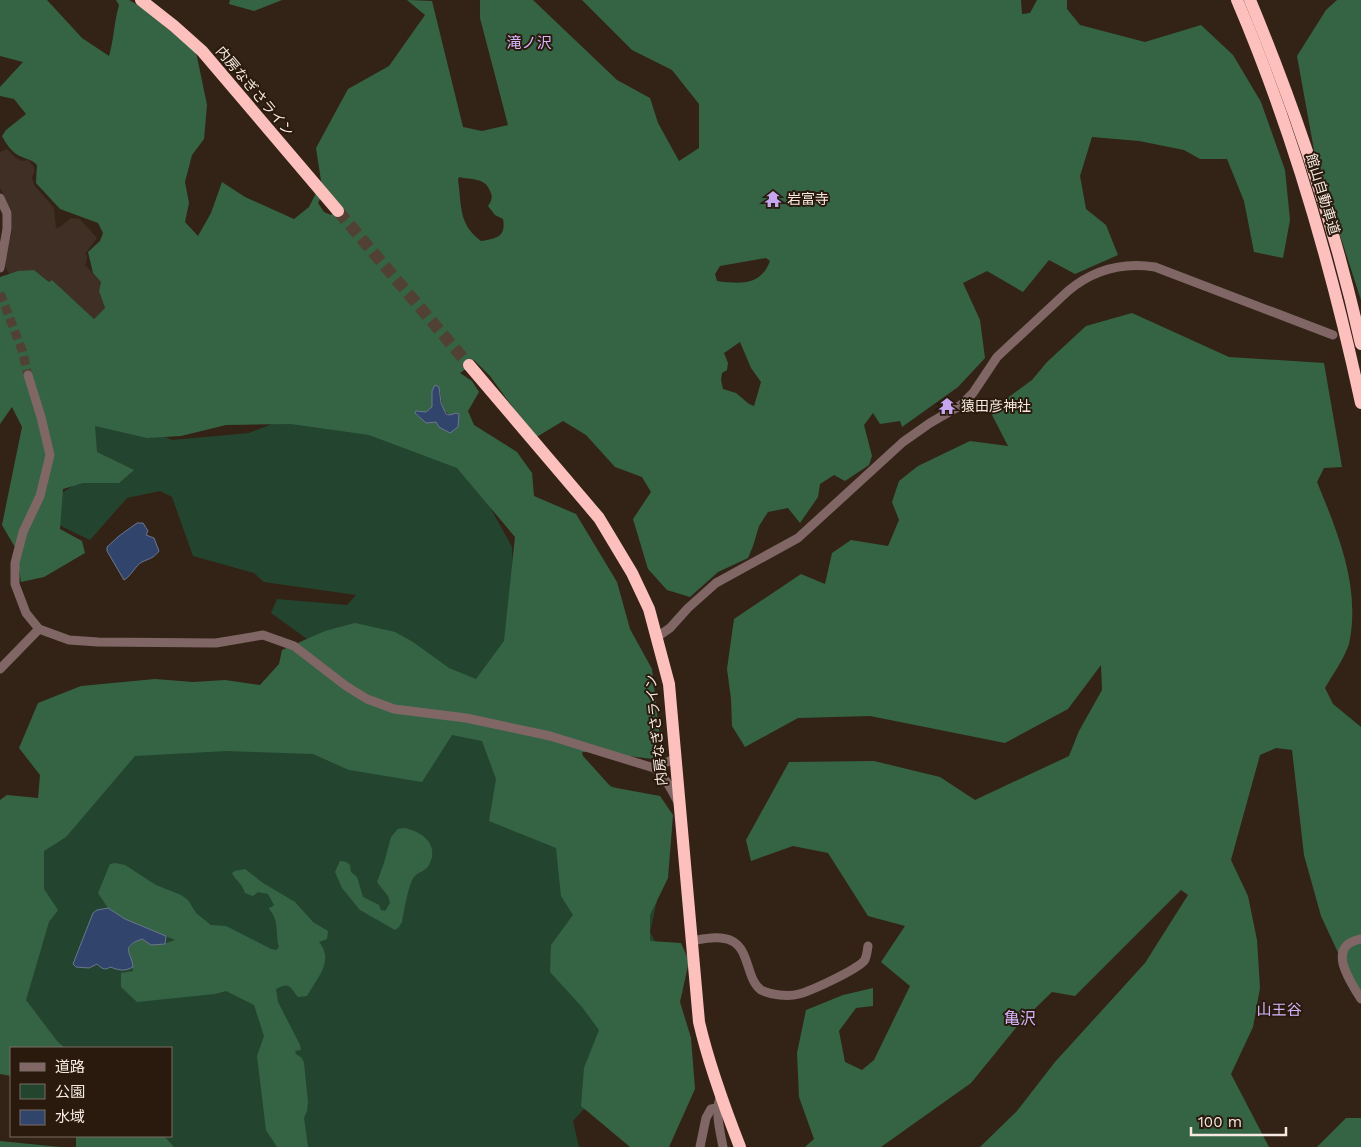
<svg xmlns="http://www.w3.org/2000/svg" width="1361" height="1147" viewBox="0 0 1361 1147" font-family="'Work Sans','Noto Sans JP',sans-serif">
<style>
.industrial{fill:#3f2f24}
.green{fill:#23452f}
.forest{fill:#356445;fill-rule:evenodd}
.water{fill:#31456c;stroke:#6c768f}
.lines{fill:none;stroke-linecap:round;stroke-linejoin:round}
.minor-tunnel{stroke:#504134;stroke-width:9;stroke-dasharray:9 4.5;stroke-linecap:butt}
.highway-tunnel{stroke:#504134;stroke-width:12;stroke-dasharray:12 6;stroke-linecap:butt}
.minor{stroke:#806766;stroke-width:9}
.highway{stroke:#fec0bd;stroke-width:12}
.labels{text-anchor:middle;stroke-width:4;stroke-linejoin:round;paint-order:stroke}
.street-label{font-size:14px;fill:#f5e9e1;stroke:#291a0d}
.poi-label{font-size:14px;fill:#f5e9e1;stroke:#291a0d;text-anchor:start}
.neighbourhood-label{font-size:15px;fill:#d2b5fa;stroke:#291a0d}
.quarter-label{font-size:16px;fill:#d2b5fa;stroke:#291a0d}
</style>
<rect width="100%" height="100%" fill="#332316"/>
<!-- industrial -->
<path class="industrial" d="M7,149L16,158L22,161L28,160L34,167V173L32,177L34,185L54,208L56,228L60,227L71,218L80,219L97,238L85,254L87,256V260L85,265L101,282L99,291L105,308L94,319L52,280L49,282L34,270L9,274L4,264L12,231V212L0,188V152Z"/>
<!-- green -->
<path class="green" d="M92,404L172,440L249,433L272,424L333,422L453,460L485,498L512,547L515,640L530,751L656,805L657,901L650,932L683,992L647,1031L614,1076L573,1121L579,1147H79L82,1136H171V1048H11L0,909L59,794L76,728L287,682L314,644L271,613L277,599L347,605L356,595L264,582L254,573L193,556L172,497L160,491L127,498L90,540L57,524L59,495L86,477Z"/>
<!-- forest -->
<g class="forest">
<path d="M0,0H47L82,38L109,56C114,39 114,22 119,5L116,0H129L143,8L196,52L207,105L204,139L192,155L185,182L189,203L185,222L198,236L211,213L222,182L245,197L294,219L309,207L316,193L321,197L318,203L324,212L331,215L338,208L322,187L316,148L348,89L389,66L425,15L407,0L432,1L463,127L482,131L508,125L480,18V0H533L617,80L650,98L658,123L679,161L699,148V104L672,70L632,50L582,0H1021L1022,14L1030,13L1037,0H1067V9L1080,25L1145,42L1201,25L1233,55L1261,102L1285,170L1290,220L1283,258L1254,252L1244,201L1227,159H1200L1184,150L1139,141L1092,137L1080,176L1086,209L1106,225L1118,255L1075,274L1049,260L1023,292L987,271L963,283L980,320L985,358L958,387L902,427L900,421L880,424L873,413L864,425L872,456L869,465L845,481L834,475L820,484L818,497L800,523L788,508L768,512L759,526L753,546L748,558L718,572L690,597L667,590L648,569L633,519L651,492L642,477L615,467L586,435L563,421L535,438L490,376L474,360L467,368L460,373L472,381L479,392L468,411L474,425L517,452L532,473L534,496L576,514L617,582L630,629L652,669L660,738L653,759L595,752H582L583,756L611,787L660,796L673,815L668,878L650,915V941L681,943L689,961L680,1002L691,1038L695,1089L669,1147H630L581,1106L584,1068L599,1030L582,1007L550,972L551,945L573,915L561,896L556,848L489,821L496,779L482,741L452,735L422,782L349,770L313,754L226,751L135,756L66,837L44,851V889L58,910L49,922L26,1000L57,1041L65,1048H11V1076L0,1074V800L7,795L38,798L40,775L19,748L38,703L81,686L155,679L193,682L225,680L260,685L279,664L282,650L325,631L355,623L395,632L413,642L449,668L476,679L504,641L515,537L457,468L369,435L291,424L226,425L181,436L147,438L95,426L97,452L134,470L119,483H83L63,489L60,529L82,541L85,553L44,577L21,582L16,549L2,525L22,427L12,407L0,424V277L18,271L34,270L49,282L52,280L94,319L105,308L99,291L101,282L93,273L88,252L100,241L103,233L98,223L60,209L36,183L37,165C32,160 29,160 22,157C13,154 6,144 2,136L6,130L26,114L14,99L0,96V87L23,62L0,56ZM459,177C471,180 485,177 490,191C493,197 492,200 488,206L495,215L503,219C506,237 497,238 481,241C458,224 462,206 458,180ZM766,258L770,261C761,286 740,284 717,281L715,274L720,266ZM740,342L751,368L761,382L754,406L749,404L736,393L723,389L721,380L722,373L727,370L728,363L724,353ZM440,391L443,410L450,415L457,413L436,422L416,415V411L426,412L432,407V396Z"/>
<path d="M230,0H282L254,11L229,4Z"/>
<path d="M1337,0H1361V300L1316,161L1297,56L1326,10Z"/>
<path d="M1132,313L1229,357L1324,363L1342,467L1324,468L1317,482C1338,533 1361,588 1349,644C1344,659 1333,674 1325,688L1333,704L1361,727V1002L1321,916L1304,855L1292,750L1276,748L1260,755L1231,860L1248,896L1257,940L1260,988L1253,1027L1231,1074L1269,1147H980L1017,1111L1055,1062L1145,963L1188,895L1181,890L1075,996L1052,992L1019,1024L971,1083L881,1147H805L814,1139L799,1097L797,1053L806,1010L843,995L873,988V1006L856,1008L839,1031L845,1062L862,1070L874,1060L910,986L881,962L905,926L868,916L828,853L793,846L751,861L746,840L789,762L874,761L940,777L975,800L1069,756L1079,731L1102,690L1101,665L1068,709L1005,743L870,716L798,718L745,747L732,726L731,699L727,669L734,619L801,574L825,584L832,553L851,540L888,546L899,520L892,502L899,481L918,466L970,441L1008,446L990,411L1032,380L1047,362L1086,326Z"/>
<path d="M404,828C422,831 440,845 429,865C426,871 418,872 414,877C408,885 404,912 402,922L399,927L395,930L360,910L342,888L335,872L340,861L346,862L350,865L351,872L357,877L363,897L379,905L381,910L385,911L390,903L388,896L377,882L384,863L391,837L398,829Z"/>
<path d="M115,863L125,865L156,885L181,895L188,900L196,913L211,925L226,926L271,949L276,950L279,947C275,934 280,921 269,909L270,907H272L274,905L268,894L258,892L253,896L245,893C242,883 235,880 232,873L235,871L245,869L263,883L295,902L313,922L328,931L327,939L319,942C335,961 316,979 307,996L298,997C290,988 291,981 276,989L278,1002L300,1045L301,1050L295,1051L296,1054L302,1058L304,1063L308,1102L307,1111L304,1118L308,1147H277L266,1130L257,1056L264,1036L254,1005L226,991L215,994L137,1002L121,987V973L133,971C132,955 120,947 142,939C154,947 162,945 175,940L125,919L108,908L98,893L110,864Z"/>
<path d="M1346,1118H1361V1147H1317Z"/>
<path d="M76,1136H164L174,1147H76Z"/>
<path d="M0,1141L60,1147H0Z"/>
</g>
<!-- water -->
<g class="water">
<path d="M435,385L439,387L441,403L446,414L450,415L456,413L459,414L458,427L450,433L439,427L436,422L426,423L415,413L416,411L426,412L432,407V391Z"/>
<path d="M137,523H143L148,531L146,535L154,538L159,551C153,559 150,558 142,562C135,566 132,575 124,580L107,551V547L119,536Z"/>
<path d="M108,908L125,919L166,936L165,944L151,945L142,939C119,947 132,953 133,967C124,972 119,970 110,967C105,971 101,968 97,964L89,968L76,967L73,964L93,913L97,910Z"/>
</g>
<g class="lines">
<!-- minor-tunnel -->
<path class="minor-tunnel" d="M0,293L22,350L28,375"/>
<!-- highway-tunnel -->
<path class="highway-tunnel" d="M338,211L469,365"/>
<!-- minor -->
<g class="minor">
<path d="M0,198L7,213V229L0,268"/>
<path d="M28,375L41,417L50,455L40,496L23,532L15,563V584L26,613L39,629L69,640L98,642L216,643L263,635L294,646L346,686L367,699L394,709L466,718L550,736L654,768L676,758"/>
<path d="M657,637L670,628L688,608L716,583L798,538L903,442L930,423L961,405L973,393L997,357L1068,291C1093,270 1123,262 1155,267L1333,335"/>
<path d="M0,669L39,629"/>
<path d="M654,768C665,776 672,791 678,802"/>
<path d="M1361,939C1325,946 1350,981 1361,999"/>
<path d="M691,941C704,939 720,935 732,941C750,950 746,979 761,990C771,995 788,997 799,994C811,991 856,970 864,961C867,957 867,951 868,946"/>
<path d="M720,1097C715,1114 720,1130 723,1147"/>
<path d="M700,1147L706,1118L711,1109L717,1108"/>
</g>
<!-- highway -->
<g class="highway">
<path d="M141,0L174,26L202,51L338,211"/>
<path d="M1237,0C1293,131 1331,264 1361,403"/>
<path d="M1250,0C1296,111 1335,226 1361,344"/>
<path d="M469,365L599,518L632,573L649,609L669,684L699,1022C709,1065 724,1106 740,1147"/>
</g>
</g>
<!-- icons -->
<defs>
<g id="temple-bare" transform="scale(1.35)"><path d="M0-6L5-2H3V0L6.5 2.5H4V6H1.5V3h-3V6H-4V2.5H-6.5L-3 0V-2H-5Z" fill="#c6a6f0" stroke="#291a0d" stroke-width="2.5" paint-order="stroke"/></g>
</defs>
<g fill-rule="evenodd">
<use href="#temple-bare" x="773" y="199"/>
<use href="#temple-bare" x="947" y="406"/>
</g>
<g class="labels">
<!-- street labels -->
<g class="street-label">
<text transform="translate(255 91) rotate(50)" y="5">内房なぎさライン</text>
<text transform="translate(1323 194) rotate(73)" y="5">館山自動車道</text>
<text transform="translate(656 730) rotate(-96)" y="5">内房なぎさライン</text>
</g>
<!-- poi labels -->
<g class="poi-label">
<text x="787" y="204">岩富寺</text>
<text x="961" y="411">猿田彦神社</text>
</g>
<!-- neighbourhood labels -->
<g class="neighbourhood-label">
<text x="529" y="48">滝ノ沢</text>
<text x="1279" y="1015">山王谷</text>
</g>
<!-- quarter labels -->
<g class="quarter-label">
<text x="1020" y="1024">亀沢</text>
</g>
</g>
<!-- legend -->
<rect x="10" y="1047" width="162" height="90" fill="#291a0d" stroke="#7b6d62"/>
<rect x="20" y="1063" width="25" height="8" fill="#806766" stroke="#7b6d62"/>
<text x="55" y="1072" font-size="15" fill="#f5e9e1">道路</text>
<rect x="20" y="1084" width="25" height="15" fill="#23452f" stroke="#7b6d62"/>
<text x="55" y="1097" font-size="15" fill="#f5e9e1">公園</text>
<rect x="20" y="1110" width="25" height="15" fill="#31456c" stroke="#7b6d62"/>
<text x="55" y="1122" font-size="15" fill="#f5e9e1">水域</text>
<!-- scale -->
<path d="M1191 1127v8h95v-8" fill="none" stroke="#f5e9e1" stroke-width="2.5"/>
<text x="1198" y="1127" font-size="15" fill="#f5e9e1" stroke="#291a0d" stroke-width="4" paint-order="stroke">100 m</text>
</svg>
